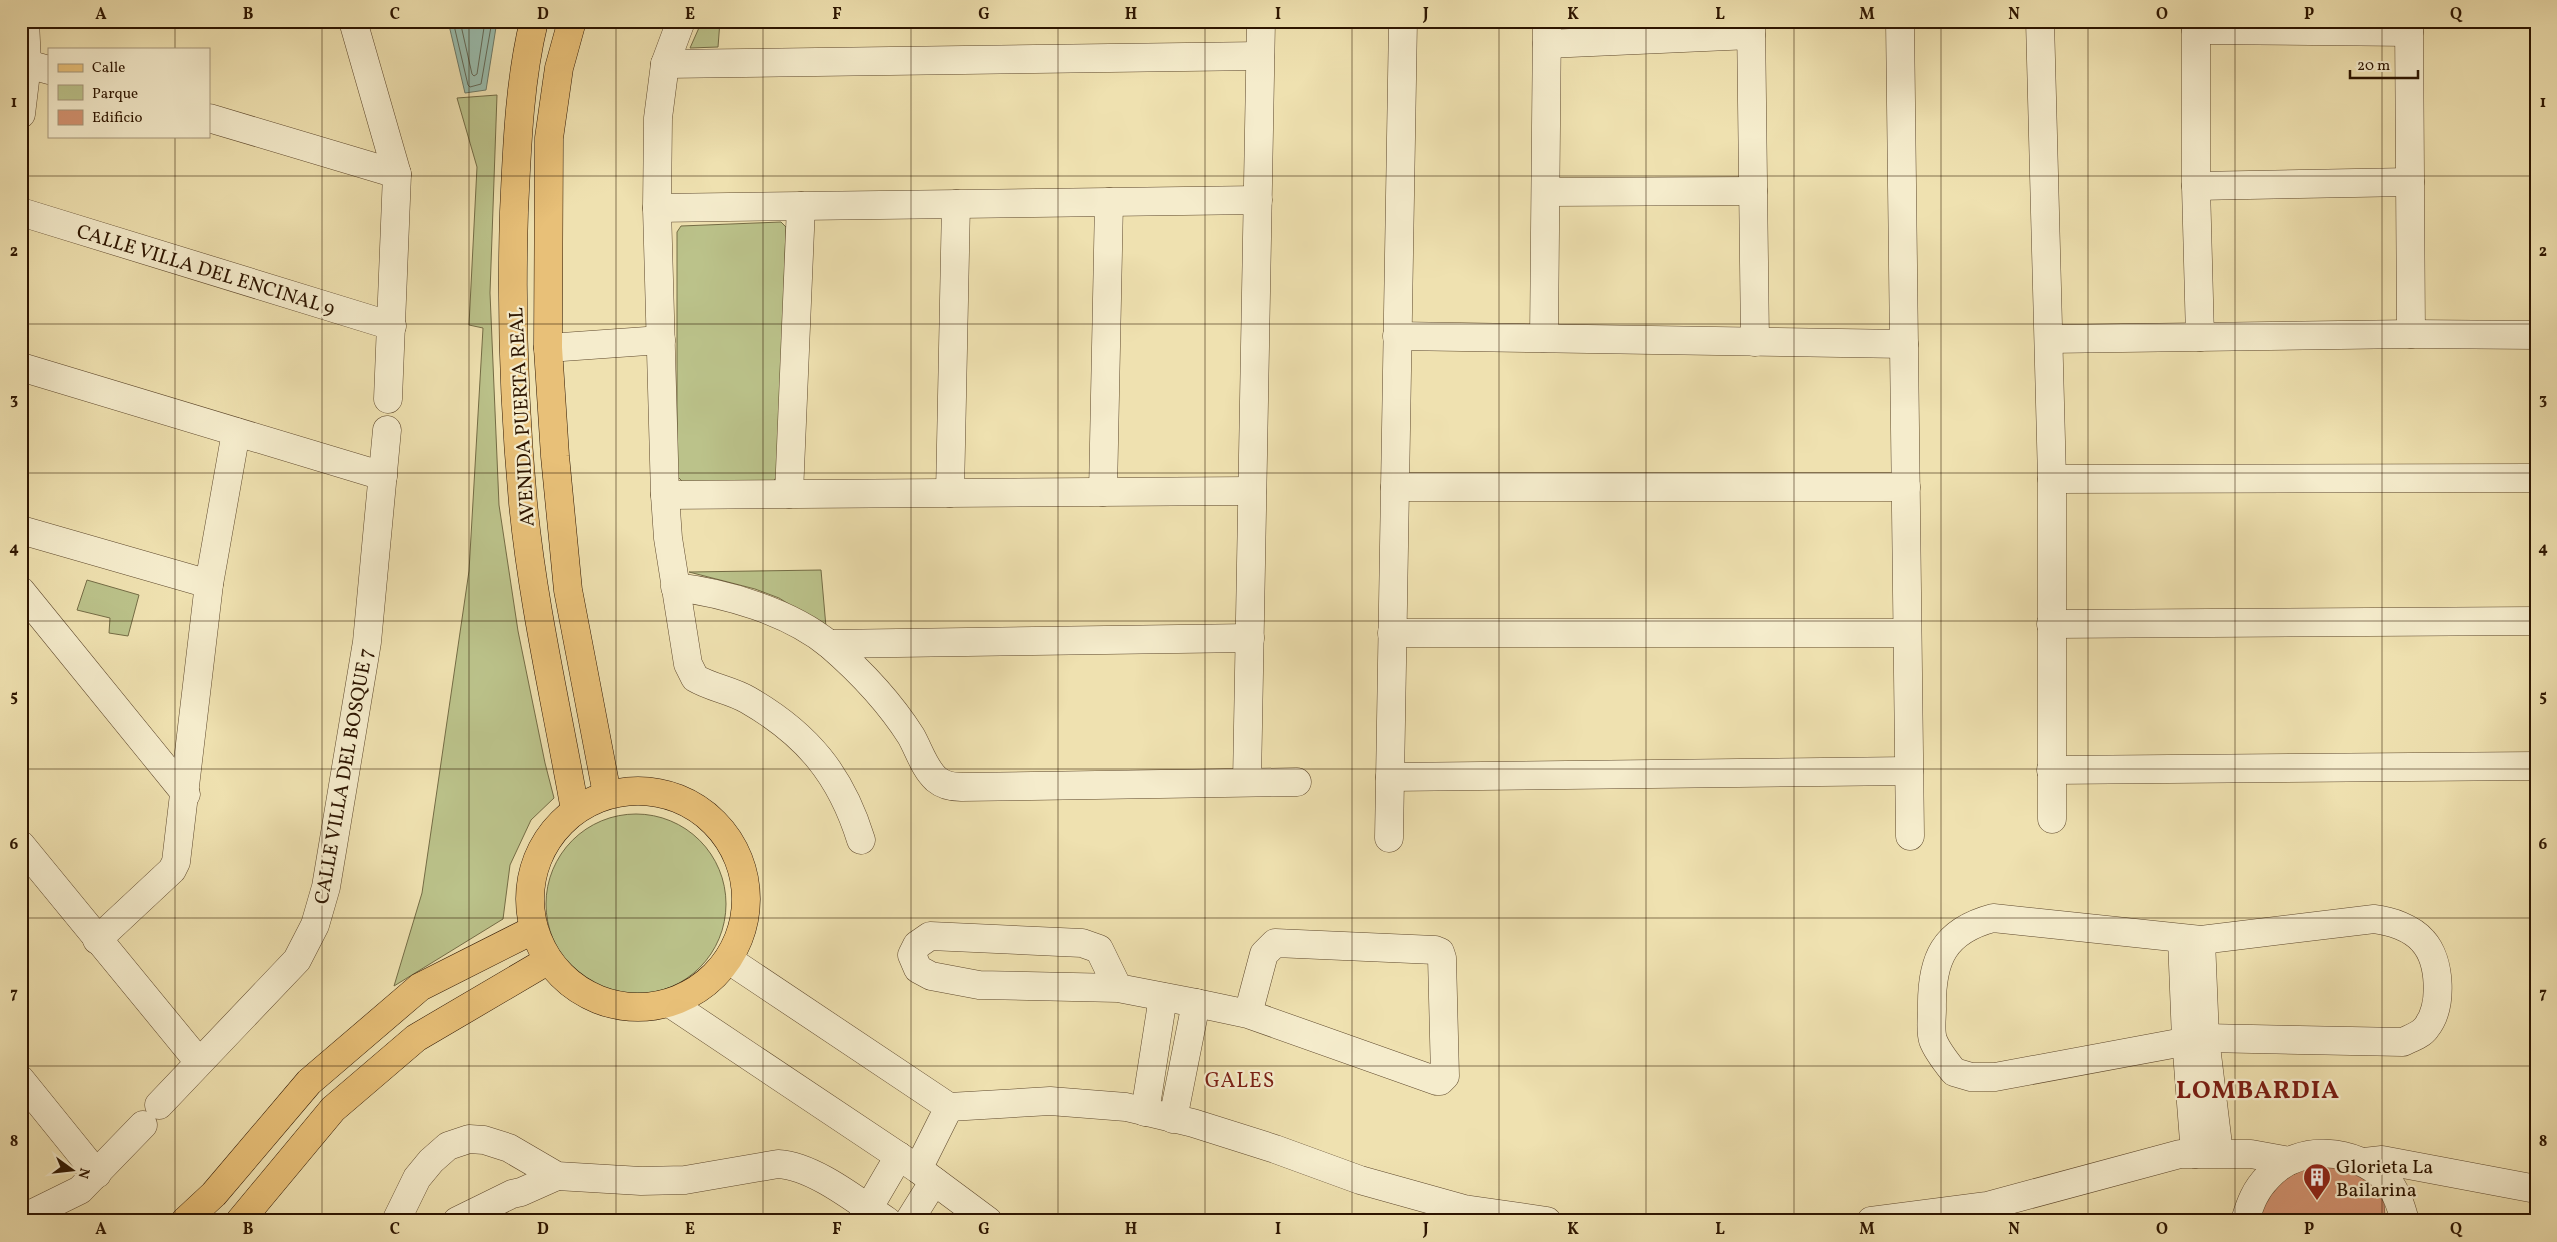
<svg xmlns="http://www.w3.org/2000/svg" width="2557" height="1242" viewBox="0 0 2557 1242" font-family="Vollkorn,serif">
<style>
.green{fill:#bbc28a;stroke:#746c45}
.water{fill:#9abdae;stroke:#6e7a68}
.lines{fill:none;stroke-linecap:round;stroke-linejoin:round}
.shore{stroke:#646957;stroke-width:1}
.building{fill:#d39371;stroke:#94674f}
.minor-casing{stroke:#5e482c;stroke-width:29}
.major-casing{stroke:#2d1500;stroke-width:29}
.minor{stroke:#f5eccc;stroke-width:28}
.major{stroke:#e8c078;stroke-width:28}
.grid{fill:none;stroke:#2d1500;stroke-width:1;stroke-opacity:0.55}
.labels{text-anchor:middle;stroke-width:4.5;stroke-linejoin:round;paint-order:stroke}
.street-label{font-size:20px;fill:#2d1500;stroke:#f5eccc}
.poi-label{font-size:20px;fill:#2d1500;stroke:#f5eccc;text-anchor:start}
.neighbourhood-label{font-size:21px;letter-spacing:1px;fill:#7a1f14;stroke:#f5eccc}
.district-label{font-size:25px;font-weight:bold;letter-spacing:1px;fill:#7a1f14;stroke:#f5eccc}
.neatline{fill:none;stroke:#2d1500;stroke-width:2}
.grid-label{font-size:16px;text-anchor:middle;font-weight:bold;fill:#2d1500}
</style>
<rect width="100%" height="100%" fill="#efe1b0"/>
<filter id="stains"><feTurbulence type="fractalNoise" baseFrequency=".004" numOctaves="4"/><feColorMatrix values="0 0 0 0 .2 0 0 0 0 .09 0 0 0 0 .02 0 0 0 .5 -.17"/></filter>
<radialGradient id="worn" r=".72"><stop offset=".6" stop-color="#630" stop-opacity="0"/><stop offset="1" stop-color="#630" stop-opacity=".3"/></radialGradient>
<!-- green -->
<g class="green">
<path d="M702,21H720L718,47L690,48Z"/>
<path d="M497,95L490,293L499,505L518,631L545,763L554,798L531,820L510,865L503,919L394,986L422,893L469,571L483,328L469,325L477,167L457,98Z"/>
<path d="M781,222L786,227L778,475L772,483H684L677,476V232L681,226Z"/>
<path d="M821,570L826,627L779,598L755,589L689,572Z"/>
<path d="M87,580L139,595L128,636L109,633L110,618L77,610Z"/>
<circle cx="636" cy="904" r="90"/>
</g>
<!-- water -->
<path class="water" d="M448,21H497L486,90L465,93Z"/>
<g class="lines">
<!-- shore -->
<g class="shore">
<path d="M453,21L468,85L470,87L481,84L492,21"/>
<path d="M460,21L472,74L474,76L477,74L485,21"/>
</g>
</g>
<!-- building -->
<path class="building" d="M2312,1149L2335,1153L2355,1166L2375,1187L2384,1203L2385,1217L2384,1221H2252L2267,1172L2285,1153Z"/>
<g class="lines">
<!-- minor casing -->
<g class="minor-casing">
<g id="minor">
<path d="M353,21L397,174L388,399"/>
<path d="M681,21L665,64L658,118L657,208L665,495L668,538L688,664L695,678C712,688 731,690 748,700C807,734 841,775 861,840"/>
<path d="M1751,21L1755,342"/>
<path d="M1900,21L1910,836"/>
<path d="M2040,21L2052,479V819"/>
<path d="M2196,21V186L2200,337"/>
<path d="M2409,21L2411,334"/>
<path d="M2196,30L2409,32"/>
<path d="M1547,44L1751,35"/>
<path d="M27,64L49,70"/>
<path d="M665,64L1260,56"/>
<path d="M21,114L27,64L25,21"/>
<path d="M209,118L397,174"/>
<path d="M2196,186L2410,182"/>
<path d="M1546,192L1753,191"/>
<path d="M657,208L1258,200"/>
<path d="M21,212L392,326"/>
<path d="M1397,336L1904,344"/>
<path d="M1544,338L1547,21"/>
<path d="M2049,339L2411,334L2536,335"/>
<path d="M548,348L661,340"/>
<path d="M21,367L383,476"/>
<path d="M2052,479L2536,478"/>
<path d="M1395,487H1906"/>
<path d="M1103,492L1109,202"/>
<path d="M950,493L956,204"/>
<path d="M789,494L801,206"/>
<path d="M665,495L1252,491"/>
<path d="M21,530L209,584"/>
<path d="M675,587C726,593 790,612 830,645C860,671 890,703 911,736C919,750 924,768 936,779C943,785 951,787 961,787L1297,782"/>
<path d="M21,591L186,794"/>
<path d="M2051,624L2536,621"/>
<path d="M1392,633H1907"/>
<path d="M829,644L1250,638"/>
<path d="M2051,770L2536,766"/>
<path d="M1390,777L1909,771"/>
<path d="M1247,781L1261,21"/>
<path d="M1389,838L1403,21"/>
<path d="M21,845L199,1062"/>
<path d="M1993,918L2201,940L2374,919C2391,921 2412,928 2423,941C2441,961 2443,1007 2426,1028C2421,1035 2411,1038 2403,1042L2205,1038L1995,1077H1971L1954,1072C1946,1062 1937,1051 1933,1040C1930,1031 1932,1018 1932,1009C1931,959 1944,931 1993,918Z"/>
<path d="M2182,939L2186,1039L2195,1154"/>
<path d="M97,940L172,870L176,862L209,584L236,432"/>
<path d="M2201,940L2205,1038L2219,1153"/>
<path d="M729,960L949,1107L1050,1101L1126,1107L1193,1123L1275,1149L1360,1180L1464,1209L1547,1221"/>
<path d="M1118,988L1099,949L1082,943L930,936L917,945L912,955L918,969L931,976L979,985L1118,988L1196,1003L1248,1014L1437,1081H1440L1445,1076L1442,958L1440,952L1435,950L1275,943L1264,954L1248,1014"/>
<path d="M671,1004L918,1169L988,1221"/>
<path d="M21,1080L97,1174"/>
<path d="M159,1105L297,960L315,925L326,887L367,642L387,430"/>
<path d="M1145,1112L1163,997"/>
<path d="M1173,1119L1196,1003"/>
<path d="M2364,1162L2382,1160L2536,1189"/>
<path d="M918,1169L949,1107"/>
<path d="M21,1219L80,1190L143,1125"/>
<path d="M396,1221L417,1178L431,1161L448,1146L469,1139L484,1140L509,1148L557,1176L641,1181L685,1180L778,1164C814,1166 857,1201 887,1221"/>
<path d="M457,1221L512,1194L521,1192L557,1176"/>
<path d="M861,1221L899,1156"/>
<path d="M909,1221L934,1181"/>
<path d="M1871,1221L1987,1206L2180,1154H2251L2289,1161"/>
<path d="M2245,1221C2250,1204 2255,1190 2268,1177C2299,1143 2355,1148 2386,1179C2396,1190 2401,1206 2405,1221"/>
</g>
</g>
<!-- major casing -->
<g class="major-casing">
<g id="major">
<path d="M534,21C519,83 517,148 514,212C511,308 514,406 523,503C533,606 557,708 575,810"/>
<path d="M572,21L559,68L549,138L548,348L555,456L568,590L607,794"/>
<circle cx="638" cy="899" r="108"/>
<path d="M185,1221L214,1194L309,1082L420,987L533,930"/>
<path d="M240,1221L333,1109L416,1038L547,961"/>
</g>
</g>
<!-- minor -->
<use href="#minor" class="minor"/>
<!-- major -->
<use href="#major" class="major"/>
</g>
<!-- grid -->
<path class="grid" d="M175,21V49M322,21V1221M469,21V1221M616,21V1221M763,21V1221M911,21V1221M1058,21V1221M1205,21V1221M1352,21V1221M1499,21V1221M1646,21V1221M1794,21V1221M1941,21V1221M2088,21V1221M2235,21V1221M2382,21V1221M175,136V1221M21,176H2536M21,324H2536M21,473H2536M21,621H2536M21,769H2536M21,918H2536M21,1066H2536"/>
<!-- icons -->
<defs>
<g id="building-pin" transform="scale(1.4375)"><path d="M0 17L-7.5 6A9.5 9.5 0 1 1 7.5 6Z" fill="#8f2418" stroke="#f5eccc"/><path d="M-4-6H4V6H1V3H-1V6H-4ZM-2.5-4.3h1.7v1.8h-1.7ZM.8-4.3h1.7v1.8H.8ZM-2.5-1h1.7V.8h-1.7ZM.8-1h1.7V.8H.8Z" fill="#fff"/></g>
</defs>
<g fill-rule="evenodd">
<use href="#building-pin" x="2317" y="1177"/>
</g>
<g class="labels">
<!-- street labels -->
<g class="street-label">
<text transform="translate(206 269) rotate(17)" y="7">CALLE VILLA DEL ENCINAL 9</text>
<text transform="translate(521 417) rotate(-93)" y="7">AVENIDA PUERTA REAL</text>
<text transform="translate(343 776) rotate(-80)" y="7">CALLE VILLA DEL BOSQUE 7</text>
</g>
<!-- poi labels -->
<g class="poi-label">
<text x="2336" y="1173">Glorieta La<tspan x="2336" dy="23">Bailarina</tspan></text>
</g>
<!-- neighbourhood labels -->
<g class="neighbourhood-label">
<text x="1240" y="1087">GALES</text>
</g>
<!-- district labels -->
<g class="district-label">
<text x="2258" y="1098">LOMBARDIA</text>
</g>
</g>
<!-- margin -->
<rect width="2557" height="1242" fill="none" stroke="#efe1b0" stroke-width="55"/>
<!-- legend -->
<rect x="48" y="48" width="162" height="90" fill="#f5eccc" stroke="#a5967a"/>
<rect x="58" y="64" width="25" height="8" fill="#e8c078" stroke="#a5967a"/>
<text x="92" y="72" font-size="15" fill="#2d1500">Calle</text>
<rect x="58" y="85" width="25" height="15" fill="#bbc28a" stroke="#a5967a"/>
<text x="92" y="98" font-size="15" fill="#2d1500">Parque</text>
<rect x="58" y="110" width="25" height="15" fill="#d39371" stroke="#a5967a"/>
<text x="92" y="122" font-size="15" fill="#2d1500">Edificio</text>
<!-- north arrow -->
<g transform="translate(72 1170) rotate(105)" stroke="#f5eccc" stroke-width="4" paint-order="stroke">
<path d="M0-4L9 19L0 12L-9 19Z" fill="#2d1500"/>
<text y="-8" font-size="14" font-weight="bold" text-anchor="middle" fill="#2d1500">N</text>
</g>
<!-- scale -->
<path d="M2350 70v8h68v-8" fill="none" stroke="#2d1500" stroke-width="2.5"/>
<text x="2357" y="70" font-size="15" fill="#2d1500" stroke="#f5eccc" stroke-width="4" paint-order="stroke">20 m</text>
<rect x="28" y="28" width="2502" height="1186" class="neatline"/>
<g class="grid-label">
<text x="101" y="19">A</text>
<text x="248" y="19">B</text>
<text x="395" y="19">C</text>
<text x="543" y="19">D</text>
<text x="690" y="19">E</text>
<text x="837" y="19">F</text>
<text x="984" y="19">G</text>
<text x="1131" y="19">H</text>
<text x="1278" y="19">I</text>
<text x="1426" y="19">J</text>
<text x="1573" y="19">K</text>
<text x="1720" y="19">L</text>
<text x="1867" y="19">M</text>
<text x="2014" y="19">N</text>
<text x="2162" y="19">O</text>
<text x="2309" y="19">P</text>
<text x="2456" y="19">Q</text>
<text x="14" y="107">1</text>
<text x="2543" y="107">1</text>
<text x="14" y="256">2</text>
<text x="2543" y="256">2</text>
<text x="14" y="404">3</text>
<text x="2543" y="404">3</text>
<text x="14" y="553">4</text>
<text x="2543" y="553">4</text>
<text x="14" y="701">5</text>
<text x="2543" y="701">5</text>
<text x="14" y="849">6</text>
<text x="2543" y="849">6</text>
<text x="14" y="998">7</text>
<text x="2543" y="998">7</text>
<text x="14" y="1146">8</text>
<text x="2543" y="1146">8</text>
<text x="101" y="1234">A</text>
<text x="248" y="1234">B</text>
<text x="395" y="1234">C</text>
<text x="543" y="1234">D</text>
<text x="690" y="1234">E</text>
<text x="837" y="1234">F</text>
<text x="984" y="1234">G</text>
<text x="1131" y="1234">H</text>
<text x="1278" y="1234">I</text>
<text x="1426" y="1234">J</text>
<text x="1573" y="1234">K</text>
<text x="1720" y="1234">L</text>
<text x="1867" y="1234">M</text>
<text x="2014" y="1234">N</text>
<text x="2162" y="1234">O</text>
<text x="2309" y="1234">P</text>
<text x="2456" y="1234">Q</text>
</g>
<rect width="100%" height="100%" filter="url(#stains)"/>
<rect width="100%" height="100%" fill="url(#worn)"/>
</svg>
